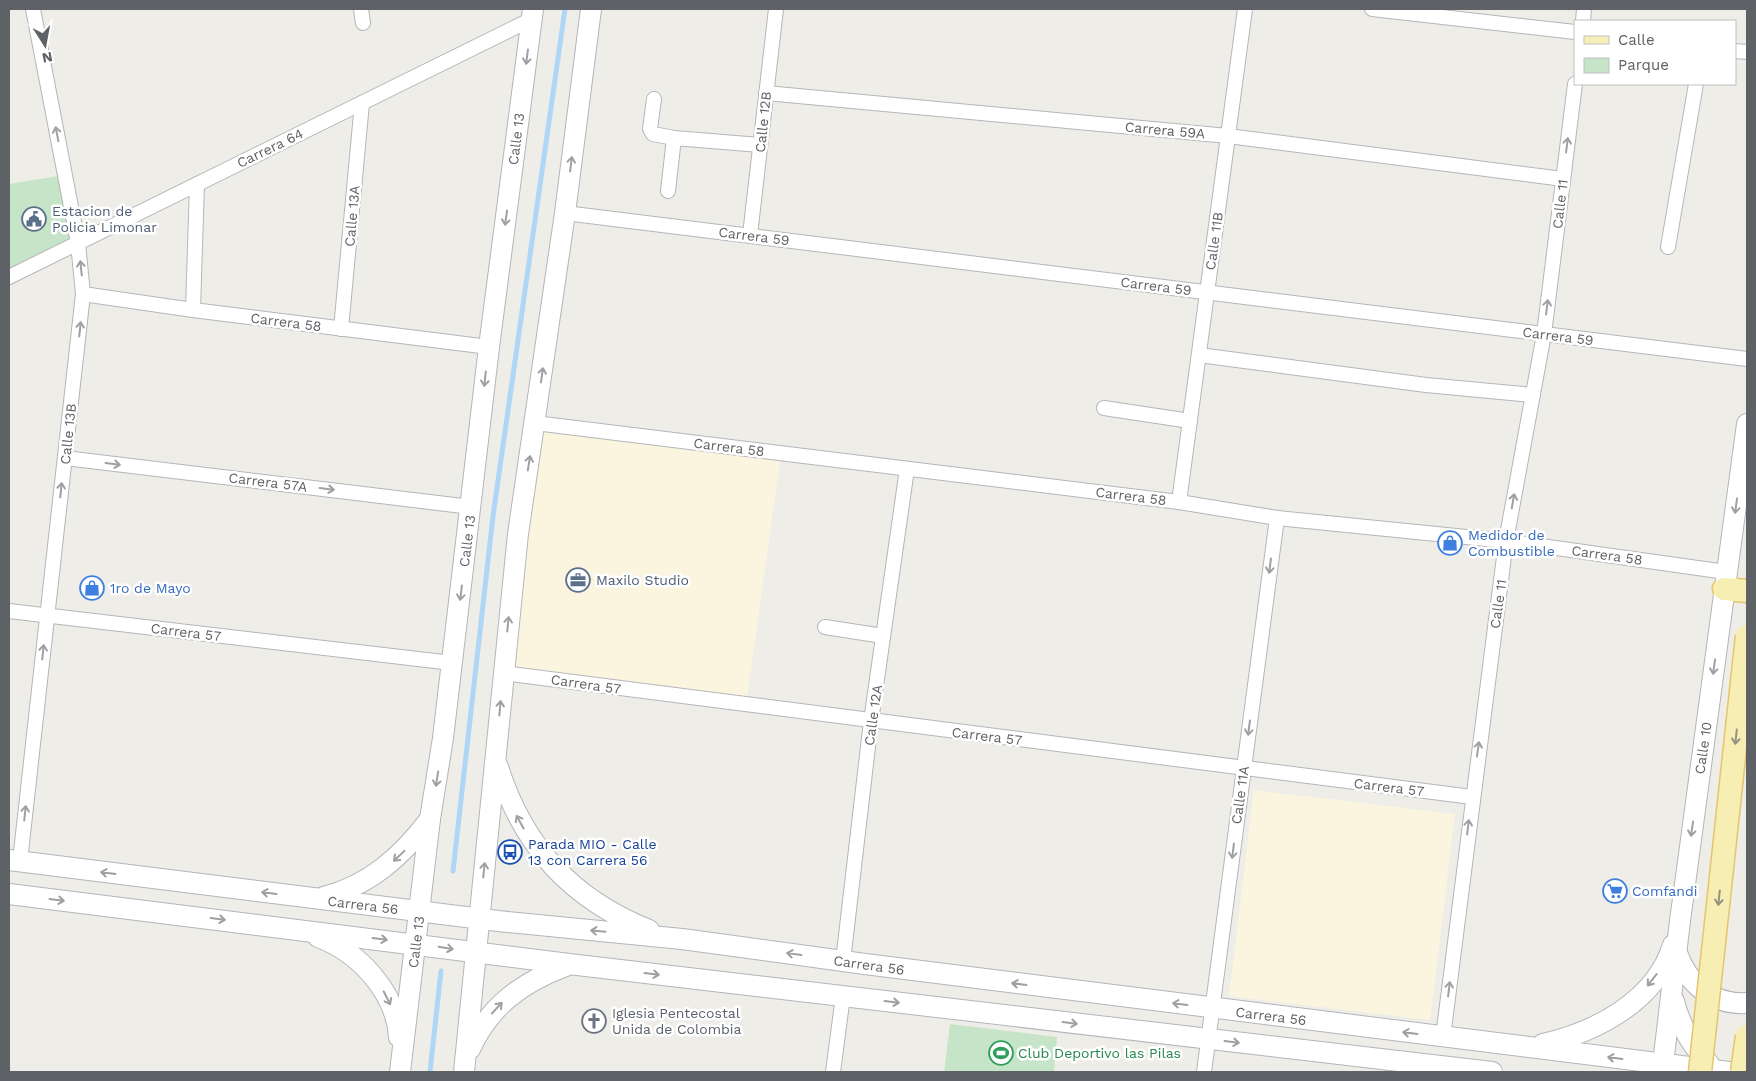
<svg xmlns="http://www.w3.org/2000/svg" width="1756" height="1081" viewBox="0 0 1756 1081" font-family="'Work Sans',sans-serif">
<style>
.commercial{fill:#fbf5e0}
.green{fill:#c6e4c7}
.lines{fill:none;stroke-linecap:round;stroke-linejoin:round}
.stream{stroke:#afd6f7;stroke-width:5}
.street-casing{stroke:#b4b6ba;stroke-width:16}
.secondary-casing{stroke:#b3b5ba;stroke-width:22}
.primary-casing{stroke:#e4c56b;stroke-width:25}
.street{stroke:#fff;stroke-width:14}
.secondary{stroke:#fff;stroke-width:20}
.primary{stroke:#f7eeb3;stroke-width:22}
.primary-bridge-casing{stroke:#e4c56b;stroke-width:25;stroke-linecap:butt}
.primary-bridge{stroke:#f7eeb3;stroke-width:22}
.oneway{stroke:#9ea0a3}
.oneway2{stroke:#949280}
.labels{text-anchor:middle;stroke-width:5;stroke-linejoin:round;paint-order:stroke}
.street-label{font-size:14px;fill:#5e6165;stroke:#fff}
.service-label{font-size:14px;fill:#4e5e75;stroke:#fff;text-anchor:start}
.shop-label{font-size:14px;fill:#366cbe;stroke:#fff;text-anchor:start}
.transit-label{font-size:14px;fill:#164399;stroke:#fff;text-anchor:start}
.worship-label{font-size:14px;fill:#5b616d;stroke:#fff;text-anchor:start}
.leisure-label{font-size:14px;fill:#27864d;stroke:#fff;text-anchor:start}
</style>
<rect width="100%" height="100%" fill="#efede7"/>
<!-- commercial -->
<g class="commercial">
<path d="M535,423L781,453L746,705L503,673Z"/>
<path d="M1254,790L1455,814L1430,1020L1229,996Z"/>
</g>
<!-- green -->
<g class="green">
<path d="M65,175L78,243L9,277V184Z"/>
<path d="M950,1024L1057,1037L1054,1072H944Z"/>
</g>
<g class="lines">
<!-- stream -->
<g class="stream">
<path d="M453,871L493,516L565,9"/>
<path d="M430,1072L441,971"/>
</g>
<!-- street casing -->
<g class="street-casing">
<g id="street">
<path d="M361,9L363,23"/>
<path d="M1372,9L1575,32"/>
<path d="M1583,21L1584,9"/>
<path d="M1735,51L1747,52"/>
<path d="M766,93L1228,136L1563,179"/>
<path d="M654,99L650,129L653,134L674,138"/>
<path d="M668,191L674,138L760,145"/>
<path d="M565,213L1747,359"/>
<path d="M750,235L776,9"/>
<path d="M1668,247L1696,84"/>
<path d="M9,277L532,19"/>
<path d="M83,294L193,310L489,347"/>
<path d="M193,310L197,184"/>
<path d="M341,329L362,103"/>
<path d="M1199,355L1426,385L1533,395"/>
<path d="M1104,408L1190,421"/>
<path d="M535,423L1179,502L1277,518L1506,541L1726,572"/>
<path d="M65,458L471,507"/>
<path d="M1179,502L1245,9"/>
<path d="M9,611L452,663"/>
<path d="M825,627L883,636"/>
<path d="M503,673L1472,797"/>
<path d="M20,861L83,294L78,243L33,9"/>
<path d="M843,961L871,721L907,469"/>
<path d="M1443,1037L1506,541L1544,334L1575,84"/>
<path d="M833,1072L843,996"/>
<path d="M1204,1072L1277,518"/>
</g>
</g>
<!-- secondary casing -->
<g class="secondary-casing">
<g id="secondary">
<path d="M498,767C523,846 571,899 649,930"/>
<path d="M9,860L498,921L682,939L865,964L1729,1072"/>
<path d="M9,894L569,964L1492,1072"/>
<path d="M324,897C370,885 402,856 430,819"/>
<path d="M318,937C359,952 396,992 399,1037"/>
<path d="M1677,953C1688,984 1712,1005 1747,1003"/>
<path d="M1674,1001C1680,1026 1691,1045 1709,1064"/>
<path d="M1543,1044C1596,1032 1656,1001 1673,945"/>
<path d="M470,1049C490,1005 523,982 566,966"/>
<path d="M400,1072L430,819L443,738L489,347L533,9"/>
<path d="M464,1072L518,534L565,213L591,9"/>
<path d="M1662,1072L1680,921L1747,424"/>
</g>
</g>
<!-- primary casing -->
<g class="primary-casing">
<path id="primary" d="M1724,589L1747,591"/>
</g>
<!-- street -->
<use href="#street" class="street"/>
<!-- secondary -->
<use href="#secondary" class="secondary"/>
<!-- primary -->
<use href="#primary" class="primary"/>
<!-- primary-bridge casing -->
<g class="primary-bridge-casing">
<g id="primary-bridge">
<path d="M1700,1072L1747,636"/>
<path d="M1742,1072L1747,1036"/>
</g>
</g>
<!-- primary-bridge -->
<use href="#primary-bridge" class="primary-bridge"/>
</g>
<!-- one-way arrows -->
<defs><path id="oneway-shaft" d="M-6 0H5M1.5-3L5.5 0L1.5 3" fill="none" stroke-width="1.6" stroke-linecap="round" stroke-linejoin="round" transform="scale(1.25)"/></defs>
<g class="oneway">
<use href="#oneway-shaft" transform="translate(527 57) rotate(97)"/>
<use href="#oneway-shaft" transform="translate(57 134) rotate(-101)"/>
<use href="#oneway-shaft" transform="translate(1567 145) rotate(-83)"/>
<use href="#oneway-shaft" transform="translate(571 164) rotate(-83)"/>
<use href="#oneway-shaft" transform="translate(506 218) rotate(98)"/>
<use href="#oneway-shaft" transform="translate(81 268) rotate(-96)"/>
<use href="#oneway-shaft" transform="translate(1547 307) rotate(-83)"/>
<use href="#oneway-shaft" transform="translate(80 329) rotate(-84)"/>
<use href="#oneway-shaft" transform="translate(542 375) rotate(-82)"/>
<use href="#oneway-shaft" transform="translate(485 379) rotate(96)"/>
<use href="#oneway-shaft" transform="translate(529 463) rotate(-81)"/>
<use href="#oneway-shaft" transform="translate(113 464) rotate(7)"/>
<use href="#oneway-shaft" transform="translate(327 489) rotate(7)"/>
<use href="#oneway-shaft" transform="translate(61 490) rotate(-84)"/>
<use href="#oneway-shaft" transform="translate(1513 501) rotate(-80)"/>
<use href="#oneway-shaft" transform="translate(1736 506) rotate(98)"/>
<use href="#oneway-shaft" transform="translate(1270 566) rotate(97)"/>
<use href="#oneway-shaft" transform="translate(461 593) rotate(97)"/>
<use href="#oneway-shaft" transform="translate(508 624) rotate(-84)"/>
<use href="#oneway-shaft" transform="translate(43 652) rotate(-84)"/>
<use href="#oneway-shaft" transform="translate(1714 667) rotate(98)"/>
<use href="#oneway-shaft" transform="translate(500 708) rotate(-85)"/>
<use href="#oneway-shaft" transform="translate(1249 728) rotate(97)"/>
<use href="#oneway-shaft" transform="translate(1478 749) rotate(-82)"/>
<use href="#oneway-shaft" transform="translate(437 779) rotate(99)"/>
<use href="#oneway-shaft" transform="translate(25 813) rotate(-84)"/>
<use href="#oneway-shaft" transform="translate(520 822) rotate(-119)"/>
<use href="#oneway-shaft" transform="translate(1468 827) rotate(-83)"/>
<use href="#oneway-shaft" transform="translate(1692 829) rotate(98)"/>
<use href="#oneway-shaft" transform="translate(1233 851) rotate(97)"/>
<use href="#oneway-shaft" transform="translate(399 856) rotate(137)"/>
<use href="#oneway-shaft" transform="translate(484 870) rotate(-84)"/>
<use href="#oneway-shaft" transform="translate(108 873) rotate(-173)"/>
<use href="#oneway-shaft" transform="translate(269 893) rotate(-173)"/>
<use href="#oneway-shaft" transform="translate(57 900) rotate(7)"/>
<use href="#oneway-shaft" transform="translate(218 919) rotate(7)"/>
<use href="#oneway-shaft" transform="translate(598 931) rotate(-175)"/>
<use href="#oneway-shaft" transform="translate(380 939) rotate(7)"/>
<use href="#oneway-shaft" transform="translate(446 948) rotate(9)"/>
<use href="#oneway-shaft" transform="translate(794 954) rotate(-172)"/>
<use href="#oneway-shaft" transform="translate(652 974) rotate(7)"/>
<use href="#oneway-shaft" transform="translate(1652 980) rotate(128)"/>
<use href="#oneway-shaft" transform="translate(1019 984) rotate(-173)"/>
<use href="#oneway-shaft" transform="translate(1449 989) rotate(-83)"/>
<use href="#oneway-shaft" transform="translate(387 998) rotate(63)"/>
<use href="#oneway-shaft" transform="translate(892 1002) rotate(7)"/>
<use href="#oneway-shaft" transform="translate(1180 1004) rotate(-173)"/>
<use href="#oneway-shaft" transform="translate(497 1008) rotate(-47)"/>
<use href="#oneway-shaft" transform="translate(1070 1023) rotate(7)"/>
<use href="#oneway-shaft" transform="translate(1410 1033) rotate(-173)"/>
<use href="#oneway-shaft" transform="translate(1232 1042) rotate(7)"/>
<use href="#oneway-shaft" transform="translate(1615 1058) rotate(-173)"/>
</g>
<g class="oneway2">
<use href="#oneway-shaft" transform="translate(1736 737) rotate(96)"/>
<use href="#oneway-shaft" transform="translate(1719 898) rotate(96)"/>
</g>
<!-- icons -->
<defs>
<g id="civic-ring" transform="scale(1.25)"><circle r="9.5" fill="#fff" stroke="#5c6f8a" stroke-width="1.5"/><path d="M-.6-6.5H3V-4.5H.6V-3L4-1V1h2V6H-6V1h2V-1L-.6-3ZM-1.2 2.5V6h2.4V2.5Z" fill="#5c6f8a"/></g>
<g id="shop-ring" transform="scale(1.25)"><circle r="9.5" fill="#fff" stroke="#3f7fe0" stroke-width="1.5"/><path d="M-5-2.5h2.3a2.7 3.5 0 0 1 5.4 0H5L5.5 6h-11ZM-1.5-2.5h3a1.5 2.3 0 0 0-3 0Z" fill="#3f7fe0"/></g>
<g id="office-ring" transform="scale(1.25)"><circle r="9.5" fill="#fff" stroke="#5c6f8a" stroke-width="1.5"/><path d="M-6-3h4V-5.5h4V-3h4V5H-6ZM-1-4.5V-3h2v-1.5ZM-6 0V1H6V0Z" fill="#5c6f8a"/></g>
<g id="bus-ring" transform="scale(1.25)"><circle r="9.5" fill="#fff" stroke="#1a4fb4" stroke-width="1.5"/><path d="M-5-6H5V4H4V6H2V4H-2V6H-4V4H-5ZM-3.5-4V0h7V-4ZM-3.5 1.2v1.5H-2V1.2ZM2 1.2v1.5H3.5V1.2Z" fill="#1a4fb4"/></g>
<g id="supermarket-ring" transform="scale(1.25)"><circle r="9.5" fill="#fff" stroke="#3f7fe0" stroke-width="1.5"/><path d="M-6-5.5h2.5l.6 2H6L4.5 2H-2.5L-4.4-4H-6ZM-1.5 3.2a1.3 1.3 0 1 0 .1 0ZM3 3.2a1.3 1.3 0 1 0 .1 0Z" fill="#3f7fe0"/></g>
<g id="church-ring" transform="scale(1.25)"><circle r="9.5" fill="#fff" stroke="#6b7280" stroke-width="1.5"/><path d="M-1.2-6h2.4v3.5h3.3v2.4h-3.3V6h-2.4V-.1h-3.3v-2.4h3.3Z" fill="#6b7280"/></g>
<g id="stadium-ring" transform="scale(1.25)"><circle r="9.5" fill="#fff" stroke="#2e9e5b" stroke-width="1.5"/><path d="M0-5a6.5 5 0 1 0 0 10a6.5 5 0 1 0 0-10ZM-3.5-1.8h7v3.6h-7Z" fill="#2e9e5b"/></g>
</defs>
<g fill-rule="evenodd">
<use href="#civic-ring" x="34" y="219"/>
<use href="#shop-ring" x="1450" y="543"/>
<use href="#office-ring" x="578" y="580"/>
<use href="#shop-ring" x="92" y="588"/>
<use href="#bus-ring" x="510" y="852"/>
<use href="#supermarket-ring" x="1615" y="891"/>
<use href="#church-ring" x="594" y="1021"/>
<use href="#stadium-ring" x="1001" y="1053"/>
</g>
<g class="labels">
<!-- street labels -->
<g class="street-label">
<text transform="translate(763 122) rotate(-84)" y="5">Calle 12B</text>
<text transform="translate(1165 130) rotate(5)" y="5">Carrera 59A</text>
<text transform="translate(516 139) rotate(-83)" y="5">Calle 13</text>
<text transform="translate(270 148) rotate(-26)" y="5">Carrera 64</text>
<text transform="translate(1560 204) rotate(-83)" y="5">Calle 11</text>
<text transform="translate(352 216) rotate(-85)" y="5">Calle 13A</text>
<text transform="translate(754 236) rotate(7)" y="5">Carrera 59</text>
<text transform="translate(1214 241) rotate(-82)" y="5">Calle 11B</text>
<text transform="translate(1156 286) rotate(7)" y="5">Carrera 59</text>
<text transform="translate(286 322) rotate(7)" y="5">Carrera 58</text>
<text transform="translate(1558 336) rotate(7)" y="5">Carrera 59</text>
<text transform="translate(68 434) rotate(-84)" y="5">Calle 13B</text>
<text transform="translate(729 447) rotate(7)" y="5">Carrera 58</text>
<text transform="translate(268 482) rotate(7)" y="5">Carrera 57A</text>
<text transform="translate(1131 496) rotate(7)" y="5">Carrera 58</text>
<text transform="translate(467 541) rotate(-83)" y="5">Calle 13</text>
<text transform="translate(1607 555) rotate(8)" y="5">Carrera 58</text>
<text transform="translate(1498 604) rotate(-82)" y="5">Calle 11</text>
<text transform="translate(186 632) rotate(7)" y="5">Carrera 57</text>
<text transform="translate(586 684) rotate(8)" y="5">Carrera 57</text>
<text transform="translate(873 715) rotate(-82)" y="5">Calle 12A</text>
<text transform="translate(987 736) rotate(7)" y="5">Carrera 57</text>
<text transform="translate(1703 748) rotate(-82)" y="5">Calle 10</text>
<text transform="translate(1389 787) rotate(7)" y="5">Carrera 57</text>
<text transform="translate(1240 795) rotate(-82)" y="5">Calle 11A</text>
<text transform="translate(363 905) rotate(7)" y="5">Carrera 56</text>
<text transform="translate(416 942) rotate(-83)" y="5">Calle 13</text>
<text transform="translate(869 965) rotate(8)" y="5">Carrera 56</text>
<text transform="translate(1271 1016) rotate(7)" y="5">Carrera 56</text>
</g>
<!-- service labels -->
<g class="service-label">
<text x="52" y="216">Estacion de<tspan x="52" dy="16">Policia Limonar</tspan></text>
<text x="596" y="585">Maxilo Studio</text>
</g>
<!-- shop labels -->
<g class="shop-label">
<text x="1468" y="540">Medidor de<tspan x="1468" dy="16">Combustible</tspan></text>
<text x="110" y="593">1ro de Mayo</text>
<text x="1632" y="896">Comfandi</text>
</g>
<!-- transit labels -->
<g class="transit-label">
<text x="528" y="849">Parada MIO - Calle<tspan x="528" dy="16">13 con Carrera 56</tspan></text>
</g>
<!-- worship labels -->
<g class="worship-label">
<text x="612" y="1018">Iglesia Pentecostal<tspan x="612" dy="16">Unida de Colombia</tspan></text>
</g>
<!-- leisure labels -->
<g class="leisure-label">
<text x="1018" y="1058">Club Deportivo las Pilas</text>
</g>
</g>
<!-- border -->
<rect width="1756" height="1081" fill="none" stroke="#5e6165" stroke-width="20"/>
<!-- legend -->
<rect x="1574" y="20" width="162" height="65" fill="#ffffff" stroke="#bfc0c1"/>
<rect x="1584" y="36" width="25" height="8" fill="#f7eeb3" stroke="#bfc0c1"/>
<text x="1618" y="45" font-size="15" fill="#5e6165">Calle</text>
<rect x="1584" y="58" width="25" height="15" fill="#c6e4c7" stroke="#bfc0c1"/>
<text x="1618" y="70" font-size="15" fill="#5e6165">Parque</text>
<!-- north arrow -->
<g transform="translate(45 45) rotate(169)" stroke="#ffffff" stroke-width="4" paint-order="stroke">
<path d="M0-4L9 19L0 12L-9 19Z" fill="#5e6165"/>
<text y="-8" font-size="14" font-weight="bold" text-anchor="middle" fill="#5e6165">N</text>
</g>
</svg>
